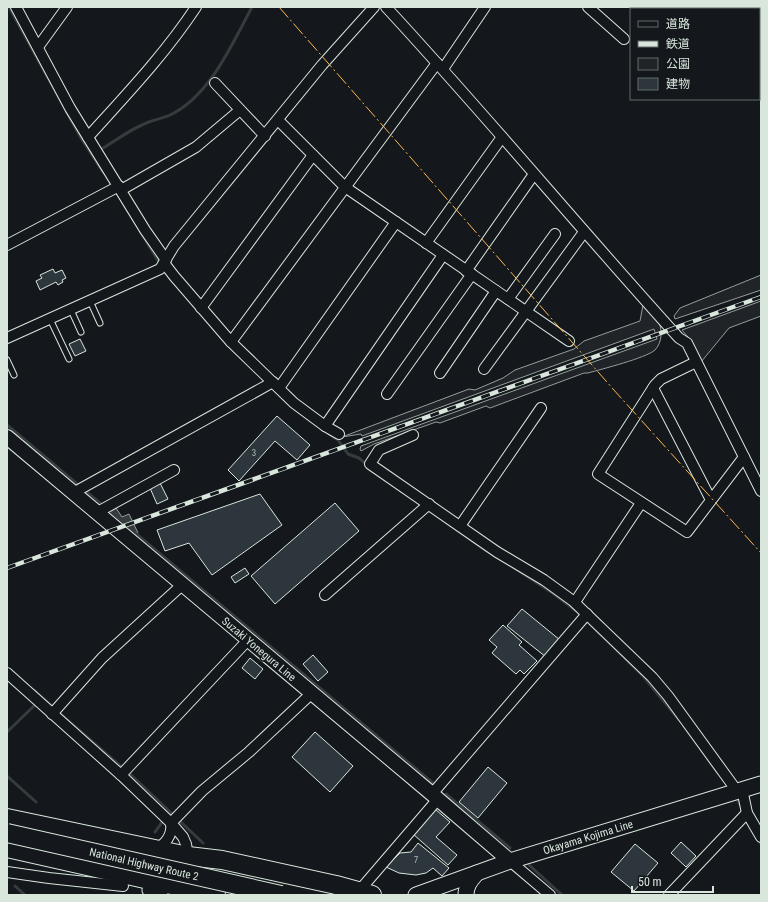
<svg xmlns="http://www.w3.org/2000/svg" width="768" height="902" viewBox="0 0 768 902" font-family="'Roboto Condensed','Noto Sans JP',sans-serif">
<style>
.green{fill:#202428;stroke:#939e99}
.water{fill:#363b3e;stroke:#939e99}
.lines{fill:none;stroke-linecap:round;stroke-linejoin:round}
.stream{stroke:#363b3e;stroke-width:3}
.building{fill:#2c363c;stroke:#d8e6dc}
.lane-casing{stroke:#d8e6dc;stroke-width:7}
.street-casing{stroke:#d8e6dc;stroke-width:12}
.secondary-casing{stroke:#d8e6dc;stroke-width:16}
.primary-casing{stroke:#d8e6dc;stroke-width:17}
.highway-casing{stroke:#d8e6dc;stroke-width:20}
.lane{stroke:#14181c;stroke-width:5}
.street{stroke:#14181c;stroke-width:10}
.secondary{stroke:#14181c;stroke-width:14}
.primary{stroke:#14181c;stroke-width:15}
.highway{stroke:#14181c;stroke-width:18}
.rail-casing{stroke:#d8e6dc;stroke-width:4.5}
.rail{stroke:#14181c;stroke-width:3;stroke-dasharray:9;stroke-linecap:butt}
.highway-bridge-casing{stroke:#d8e6dc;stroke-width:20;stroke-linecap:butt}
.highway-bridge{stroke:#14181c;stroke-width:18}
.power{stroke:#ffb74d;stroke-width:1;stroke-dasharray:14 3 2 3;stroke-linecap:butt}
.labels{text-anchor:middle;stroke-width:3;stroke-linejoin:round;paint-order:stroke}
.number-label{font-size:9px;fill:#adbab4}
.street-label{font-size:11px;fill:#d8e6dc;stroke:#14181c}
</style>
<rect width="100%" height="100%" fill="#14181c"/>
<!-- green -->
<g class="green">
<path d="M761,275V290L675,319L674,316L680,308Z"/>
<path d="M761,301V316L729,328L701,362L688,337L682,330Z"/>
<path d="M643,305C648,311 654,315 658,321C663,329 662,343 655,350C646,358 602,369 588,373H584L490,408L486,406L440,423L436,422L374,444L361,451L360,449L361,446L657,339L654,329L362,436L361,434L342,437L469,389L475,390L503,378L515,370L574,349L584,341L640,321Z"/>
</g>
<!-- water -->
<path class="water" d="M116,508L122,517L129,514L138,533L135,536L107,513Z"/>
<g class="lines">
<!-- stream -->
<g class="stream">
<path d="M9,7L81,138L92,155L94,154"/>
<path d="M103,148C115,141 128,131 142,125C151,120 161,119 170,115C210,96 232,44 252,7"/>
<path d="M92,155L103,172"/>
<path d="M140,231L160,264"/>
<path d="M7,425L113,514"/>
<path d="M329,434L338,440L348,454L359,458L368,466"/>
<path d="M447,523L487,551"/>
<path d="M134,532L434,784"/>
<path d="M508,564L554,594L575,610"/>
<path d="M585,619L643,676L680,721"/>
<path d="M34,690L54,708"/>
<path d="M58,712L131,775L203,843"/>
<path d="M684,726L718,773"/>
<path d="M7,732L37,703"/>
<path d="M7,776L36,802"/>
<path d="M446,794L510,848"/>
<path d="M738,801L742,808"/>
<path d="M155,832L165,818"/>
<path d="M758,838L761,844"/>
<path d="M529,865L562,895"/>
<path d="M15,886L25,895"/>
</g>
</g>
<!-- building -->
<g class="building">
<path d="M53,269L55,273L62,270L66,278L62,280L63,282L58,285L56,282L40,290L36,281L42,278L40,275Z"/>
<path d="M80,339L86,351L75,356L69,344Z"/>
<path d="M277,416L310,445L297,460L275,441L239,481L228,470Z"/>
<path d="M160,483L168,499L157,504L150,488Z"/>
<path d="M260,494L282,525L212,575L189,543L165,551L157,530Z"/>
<path d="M335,503L359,531L275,604L251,576Z"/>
<path d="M245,568L249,574L235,583L231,577Z"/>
<path d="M522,609L560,640L546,657L507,626Z"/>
<path d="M503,625L522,642L519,645L537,661L524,674L520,670L516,674L492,653L497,647L489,640Z"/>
<path d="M313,655L328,672L318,681L303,664Z"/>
<path d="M250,658L263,669L255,679L242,668Z"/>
<path d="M315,732L353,766L330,792L292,757Z"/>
<path d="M488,767L507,783L478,818L459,802Z"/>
<path d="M435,809L450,822L436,837L457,855L448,865L413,834Z"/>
<path d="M681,842L696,856L686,867L671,853Z"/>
<path d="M418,843L449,868L442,876L433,868L426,873L416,875L399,873L386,867L400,853L411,852Z"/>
<path d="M635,844L658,863L634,891L611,872Z"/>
</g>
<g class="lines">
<!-- lane casing -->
<g class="lane-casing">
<g id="lane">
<path d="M90,301L100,323"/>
<path d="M71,310L81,332"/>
<path d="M50,319L69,359"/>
<path d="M7,360L14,375"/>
</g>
</g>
<!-- street casing -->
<g class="street-casing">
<g id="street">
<path d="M16,7L70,108L145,230L166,260"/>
<path d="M386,7C486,115 580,229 679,338L687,343L761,491"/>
<path d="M588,7L624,39"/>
<path d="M38,47L67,7"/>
<path d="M443,69L485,7"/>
<path d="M215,83L265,136"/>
<path d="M278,120L345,187L569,341"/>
<path d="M88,137C126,95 165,54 196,7"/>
<path d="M121,190L196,147L240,110"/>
<path d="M426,243L502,137"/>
<path d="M7,245L119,186"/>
<path d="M164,263L174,276L231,342L294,403L325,426L339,434"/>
<path d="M466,271L534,174"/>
<path d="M508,299L555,234"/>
<path d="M201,308L313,155"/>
<path d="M7,338L160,269L174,246L322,65L374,7"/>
<path d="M231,342L437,63"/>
<path d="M696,362L661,379L655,385L598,474L687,532L744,457"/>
<path d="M484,369L584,232"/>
<path d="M440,373L496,291"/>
<path d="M279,388L396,222"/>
<path d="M653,388L711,500"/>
<path d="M387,394L472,274"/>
<path d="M325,426L443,255"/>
<path d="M413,435L379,450L370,464L497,552L544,580L573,601L652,677L668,696L737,791"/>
<path d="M73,493L273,382"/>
<path d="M96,513L174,470"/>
<path d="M460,526L541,408"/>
<path d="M325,595L429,504"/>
<path d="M575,602L641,503"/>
<path d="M7,673L121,775L171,823L183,837L186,844L188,856"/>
<path d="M52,714L102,658L182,585"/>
<path d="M121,775L248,640"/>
<path d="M742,789L747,813L761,837"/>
<path d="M432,794L587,614"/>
<path d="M171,823L202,791L249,752L312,693"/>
<path d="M155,849C165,845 173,835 171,823"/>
<path d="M510,861L550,895"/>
<path d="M7,872L49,878L123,886"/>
<path d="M359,891L438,799"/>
<path d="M669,895L747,813"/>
</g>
</g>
<!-- secondary casing -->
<g class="secondary-casing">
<path id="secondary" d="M7,437L432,794L510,861"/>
</g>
<!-- primary casing -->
<g class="primary-casing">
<g id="primary">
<path d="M150,890L160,895"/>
<path d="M416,895L510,861L761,784"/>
<path d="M466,895C466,885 471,880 477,873"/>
</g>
</g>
<!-- highway casing -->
<g class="highway-casing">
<g id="highway">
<path d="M7,818L188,856L222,860L336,885L372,895"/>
<path d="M7,848L216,895"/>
</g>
</g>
<!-- lane -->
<use href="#lane" class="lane"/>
<!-- street -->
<use href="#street" class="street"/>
<!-- secondary -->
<use href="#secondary" class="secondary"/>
<!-- primary -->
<use href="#primary" class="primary"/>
<!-- highway -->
<use href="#highway" class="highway"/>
<!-- rail casing -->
<g class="rail-casing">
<path id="rail" d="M7,568L761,297"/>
</g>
<!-- rail -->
<use href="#rail" class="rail"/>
<!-- highway-bridge casing -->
<g class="highway-bridge-casing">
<path id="highway-bridge" d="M7,833L281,895"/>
</g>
<!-- highway-bridge -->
<use href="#highway-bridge" class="highway-bridge"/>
<!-- power -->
<path class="power" d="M279,7L613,389L761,553"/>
</g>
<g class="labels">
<!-- number labels -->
<g class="number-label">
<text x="254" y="456">3</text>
<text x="416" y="863">7</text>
</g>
<!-- street labels -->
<g class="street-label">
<text transform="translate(259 649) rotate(40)" y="4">Suzaki Yonegura Line</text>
<text transform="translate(588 837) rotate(-17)" y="4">Okayama Kojima Line</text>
<text transform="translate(144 864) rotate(13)" y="4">National Highway Route 2</text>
</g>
</g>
<!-- border -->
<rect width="768" height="902" fill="none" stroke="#d8e6dc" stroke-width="16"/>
<!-- legend -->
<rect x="630" y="8" width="130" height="92" fill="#14181c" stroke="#626a69"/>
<rect x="638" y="21" width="20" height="6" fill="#14181c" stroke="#626a69"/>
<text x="666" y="28" font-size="12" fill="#d8e6dc">道路</text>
<rect x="638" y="41" width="20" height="6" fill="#d8e6dc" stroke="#626a69"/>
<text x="666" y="48" font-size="12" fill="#d8e6dc">鉄道</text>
<rect x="638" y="58" width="20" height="12" fill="#202428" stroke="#626a69"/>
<text x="666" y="68" font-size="12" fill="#d8e6dc">公園</text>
<rect x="638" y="78" width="20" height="12" fill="#2c363c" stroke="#626a69"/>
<text x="666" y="88" font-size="12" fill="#d8e6dc">建物</text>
<!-- scale -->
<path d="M632 886v6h81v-6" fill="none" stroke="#d8e6dc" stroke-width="2"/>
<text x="638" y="886" font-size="12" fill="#d8e6dc" stroke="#14181c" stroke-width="3" paint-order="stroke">50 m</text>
</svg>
